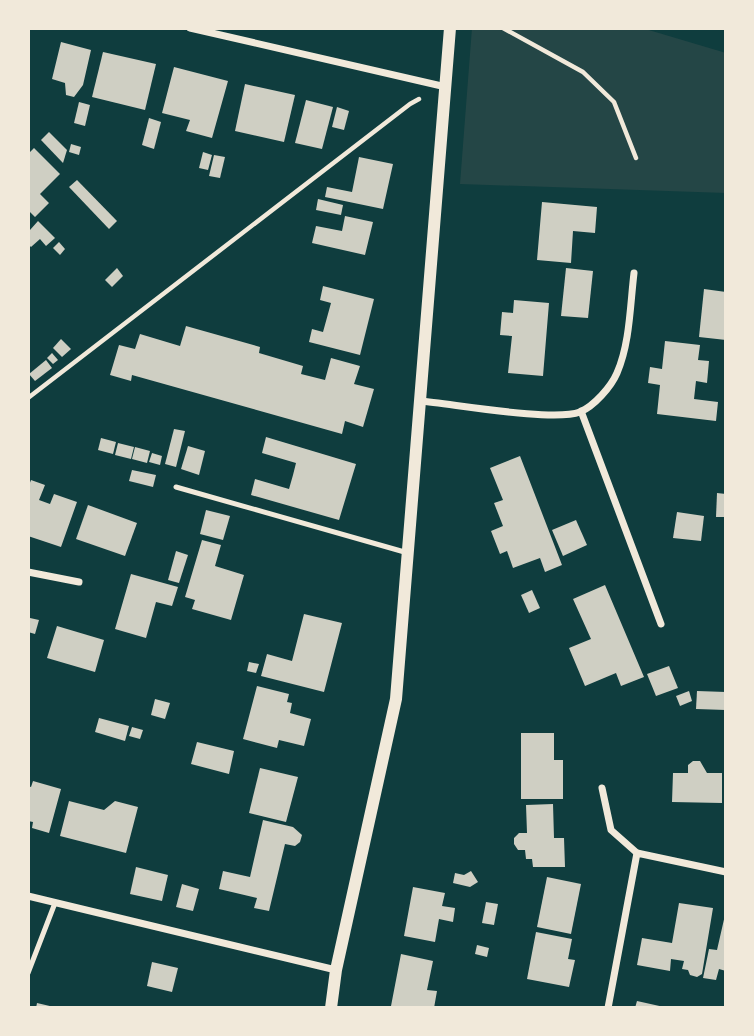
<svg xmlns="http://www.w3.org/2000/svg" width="754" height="1036" viewBox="0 0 754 1036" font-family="Figtree,sans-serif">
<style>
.green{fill:#244646}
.building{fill:#cfcfc3}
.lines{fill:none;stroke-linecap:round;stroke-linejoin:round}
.path{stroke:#f1e9da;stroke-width:4.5}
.service{stroke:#f1e9da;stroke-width:5}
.minor{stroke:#f1e9da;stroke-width:7}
.tertiary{stroke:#f1e9da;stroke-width:12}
</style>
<rect width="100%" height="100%" fill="#0f3d3e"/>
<!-- green -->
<path class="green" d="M472,28H642L726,53V193L460,184Z"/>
<!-- building -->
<g class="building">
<path d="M61,42L91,50L83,85L74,97L66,95L65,83L52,79Z"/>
<path d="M103,52L156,64L145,110L92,97Z"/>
<path d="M174,67L228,81L212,138L186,131L190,120L162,113Z"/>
<path d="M245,84L295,95L284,142L235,131Z"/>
<path d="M306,100L333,107L322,149L295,143Z"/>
<path d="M79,102L90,105L85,126L74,123Z"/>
<path d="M337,107L349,111L344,130L332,127Z"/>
<path d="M149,118L161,122L154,149L142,145Z"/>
<path d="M49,132L67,150L63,163L41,140Z"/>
<path d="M71,144L81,147L79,155L69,152Z"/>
<path d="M34,148L60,174L40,194L49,203L35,217L28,210V154Z"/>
<path d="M203,152L212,155L208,170L199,168Z"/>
<path d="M214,155L225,157L220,178L209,176Z"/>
<path d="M359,157L393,164L383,209L325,197L327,187L352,192Z"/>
<path d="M77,180L117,221L109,229L69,187Z"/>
<path d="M318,199L343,205L341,215L316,210Z"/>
<path d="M542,202L597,207L595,233L573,231L571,263L537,260Z"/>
<path d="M345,216L373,222L365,255L312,243L316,226L342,231Z"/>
<path d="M38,221L55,238L46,246L40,239L31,247L28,244V228L30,230Z"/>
<path d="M59,242L65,249L60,255L53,248Z"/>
<path d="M117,268L123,276L112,287L105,280Z"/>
<path d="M566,268L593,271L588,318L561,316Z"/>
<path d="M323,286L374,299L360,355L309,342L312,329L323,332L331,303L320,300Z"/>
<path d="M704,289L726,292V340L699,337Z"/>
<path d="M514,300L549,303L543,376L508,373L512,336L500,335L502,312L513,313Z"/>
<path d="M186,326L260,347L259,353L303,366L301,374L325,380L331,358L360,366L354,384L374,389L363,427L345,421L342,434L132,375L131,381L110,375L119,345L135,349L140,334L180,346Z"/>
<path d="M61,339L71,349L62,357L53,348Z"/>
<path d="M665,341L700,345L698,360L709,361L707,383L696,381L694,399L718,402L716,421L657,414L660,385L648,383L650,367L662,369Z"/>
<path d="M52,353L58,360L53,364L47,358Z"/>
<path d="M46,360L52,368L35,381L29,374Z"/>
<path d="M174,429L185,431L176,467L165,464Z"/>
<path d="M266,437L356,464L339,520L251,495L255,479L289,489L293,475L296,463L262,453Z"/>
<path d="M101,438L116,442L113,454L98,450Z"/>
<path d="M118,443L134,447L131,459L115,455Z"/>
<path d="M188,446L205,451L199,475L181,469Z"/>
<path d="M135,447L150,451L147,463L132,459Z"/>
<path d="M152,453L162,456L160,465L149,462Z"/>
<path d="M520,456L562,565L545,572L540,558L513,568L507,551L500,554L491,531L503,526L494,503L503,500L490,468Z"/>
<path d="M132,470L156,475L153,487L129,481Z"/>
<path d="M31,480L45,485L39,500L50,504L54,494L77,502L61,547L28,536V488Z"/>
<path d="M717,493L726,494V517H716Z"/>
<path d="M88,505L137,523L125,556L76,539Z"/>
<path d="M206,510L230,516L223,540L200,534Z"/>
<path d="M677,512L704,516L701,541L673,538Z"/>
<path d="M576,520L587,545L563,556L552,530Z"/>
<path d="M202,540L221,545L215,566L244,575L231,620L192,609L195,600L185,597Z"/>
<path d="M176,551L188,555L179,583L168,580Z"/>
<path d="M131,574L178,587L172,606L156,602L146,638L115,629Z"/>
<path d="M605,585L644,677L621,686L616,673L585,686L569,648L591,639L573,599Z"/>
<path d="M532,590L540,608L529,613L521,595Z"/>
<path d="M304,614L342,623L324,692L261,676L267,654L292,661Z"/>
<path d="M30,618L39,620L35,634L28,632Z"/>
<path d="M57,626L104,640L95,672L47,658Z"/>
<path d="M249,662L259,664L256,673L247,671Z"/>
<path d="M669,666L678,688L656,696L647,674Z"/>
<path d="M257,686L289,694L287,702L292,703L290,713L311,719L304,746L279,740L277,748L243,739Z"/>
<path d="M689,691L692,701L680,706L676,696Z"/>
<path d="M697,691L726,692V710L696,709Z"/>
<path d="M155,699L170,703L165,719L151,715Z"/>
<path d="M99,718L129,726L125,741L95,732Z"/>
<path d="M132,727L143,730L140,739L129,736Z"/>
<path d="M521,733H554V760H563V799H521Z"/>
<path d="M197,742L234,751L229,774L191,764Z"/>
<path d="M693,761H700L707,773H722V803L672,802L673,773H688V765Z"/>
<path d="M260,768L298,777L286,822L249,813Z"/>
<path d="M33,781L61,789L49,833L32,828L33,822L28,821V786L31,787Z"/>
<path d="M69,801L104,810L115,801L138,807L126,853L60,836Z"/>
<path d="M553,804L554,838H564L565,867H533L532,859H526L525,850H518L514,844V838L519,833H527L526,805Z"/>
<path d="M263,820L293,827L302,835L300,842L295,846L285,844L269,911L254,908L257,898L219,889L223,871L250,877Z"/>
<path d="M136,867L168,875L162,901L130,894Z"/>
<path d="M471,871L478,882L470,887L453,883L455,873L464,875Z"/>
<path d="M547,877L581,884L571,934L537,927Z"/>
<path d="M182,884L199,889L193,911L176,907Z"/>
<path d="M413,887L445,893L442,906L455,908L453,922L439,919L435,942L404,936Z"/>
<path d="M486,902L498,904L494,925L482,923Z"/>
<path d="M679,903L713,908L702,974L697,977L690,975L688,970L682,969L684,961L671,959L670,971L637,965L642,938L672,943Z"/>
<path d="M725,915L726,971L719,969L716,980L703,978L709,949L717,950Z"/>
<path d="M536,932L572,939L568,959L575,960L569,987L527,979Z"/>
<path d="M477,945L489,948L487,957L475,954Z"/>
<path d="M401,954L433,961L427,990L437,991L434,1008L391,1006Z"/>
<path d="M152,962L178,968L172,992L147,986Z"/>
<path d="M637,1001L664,1007V1008H635Z"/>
<path d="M37,1003L54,1007V1008H36Z"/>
</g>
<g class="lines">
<!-- path -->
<g class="path">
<path d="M503,28L583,72L614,102L636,158"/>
<path d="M28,398L410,104L419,99"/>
</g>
<!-- service -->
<g class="service">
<path d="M176,487L408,553"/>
<path d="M28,973L55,903"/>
</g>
<!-- minor -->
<g class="minor">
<path d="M190,28L446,87"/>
<path d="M420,401C454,404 553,422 580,412C594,406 611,387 617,373C630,343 630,306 634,273"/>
<path d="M581,411L661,624"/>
<path d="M28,572L79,582"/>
<path d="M602,788L611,830L637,853"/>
<path d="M28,896L336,970"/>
<path d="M608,1008L637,853L726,872"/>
</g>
<!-- tertiary -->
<path class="tertiary" d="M331,1008L336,970L396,699L450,28"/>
</g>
<!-- border -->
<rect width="754" height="1036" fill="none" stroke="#f1e9da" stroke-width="60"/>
</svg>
